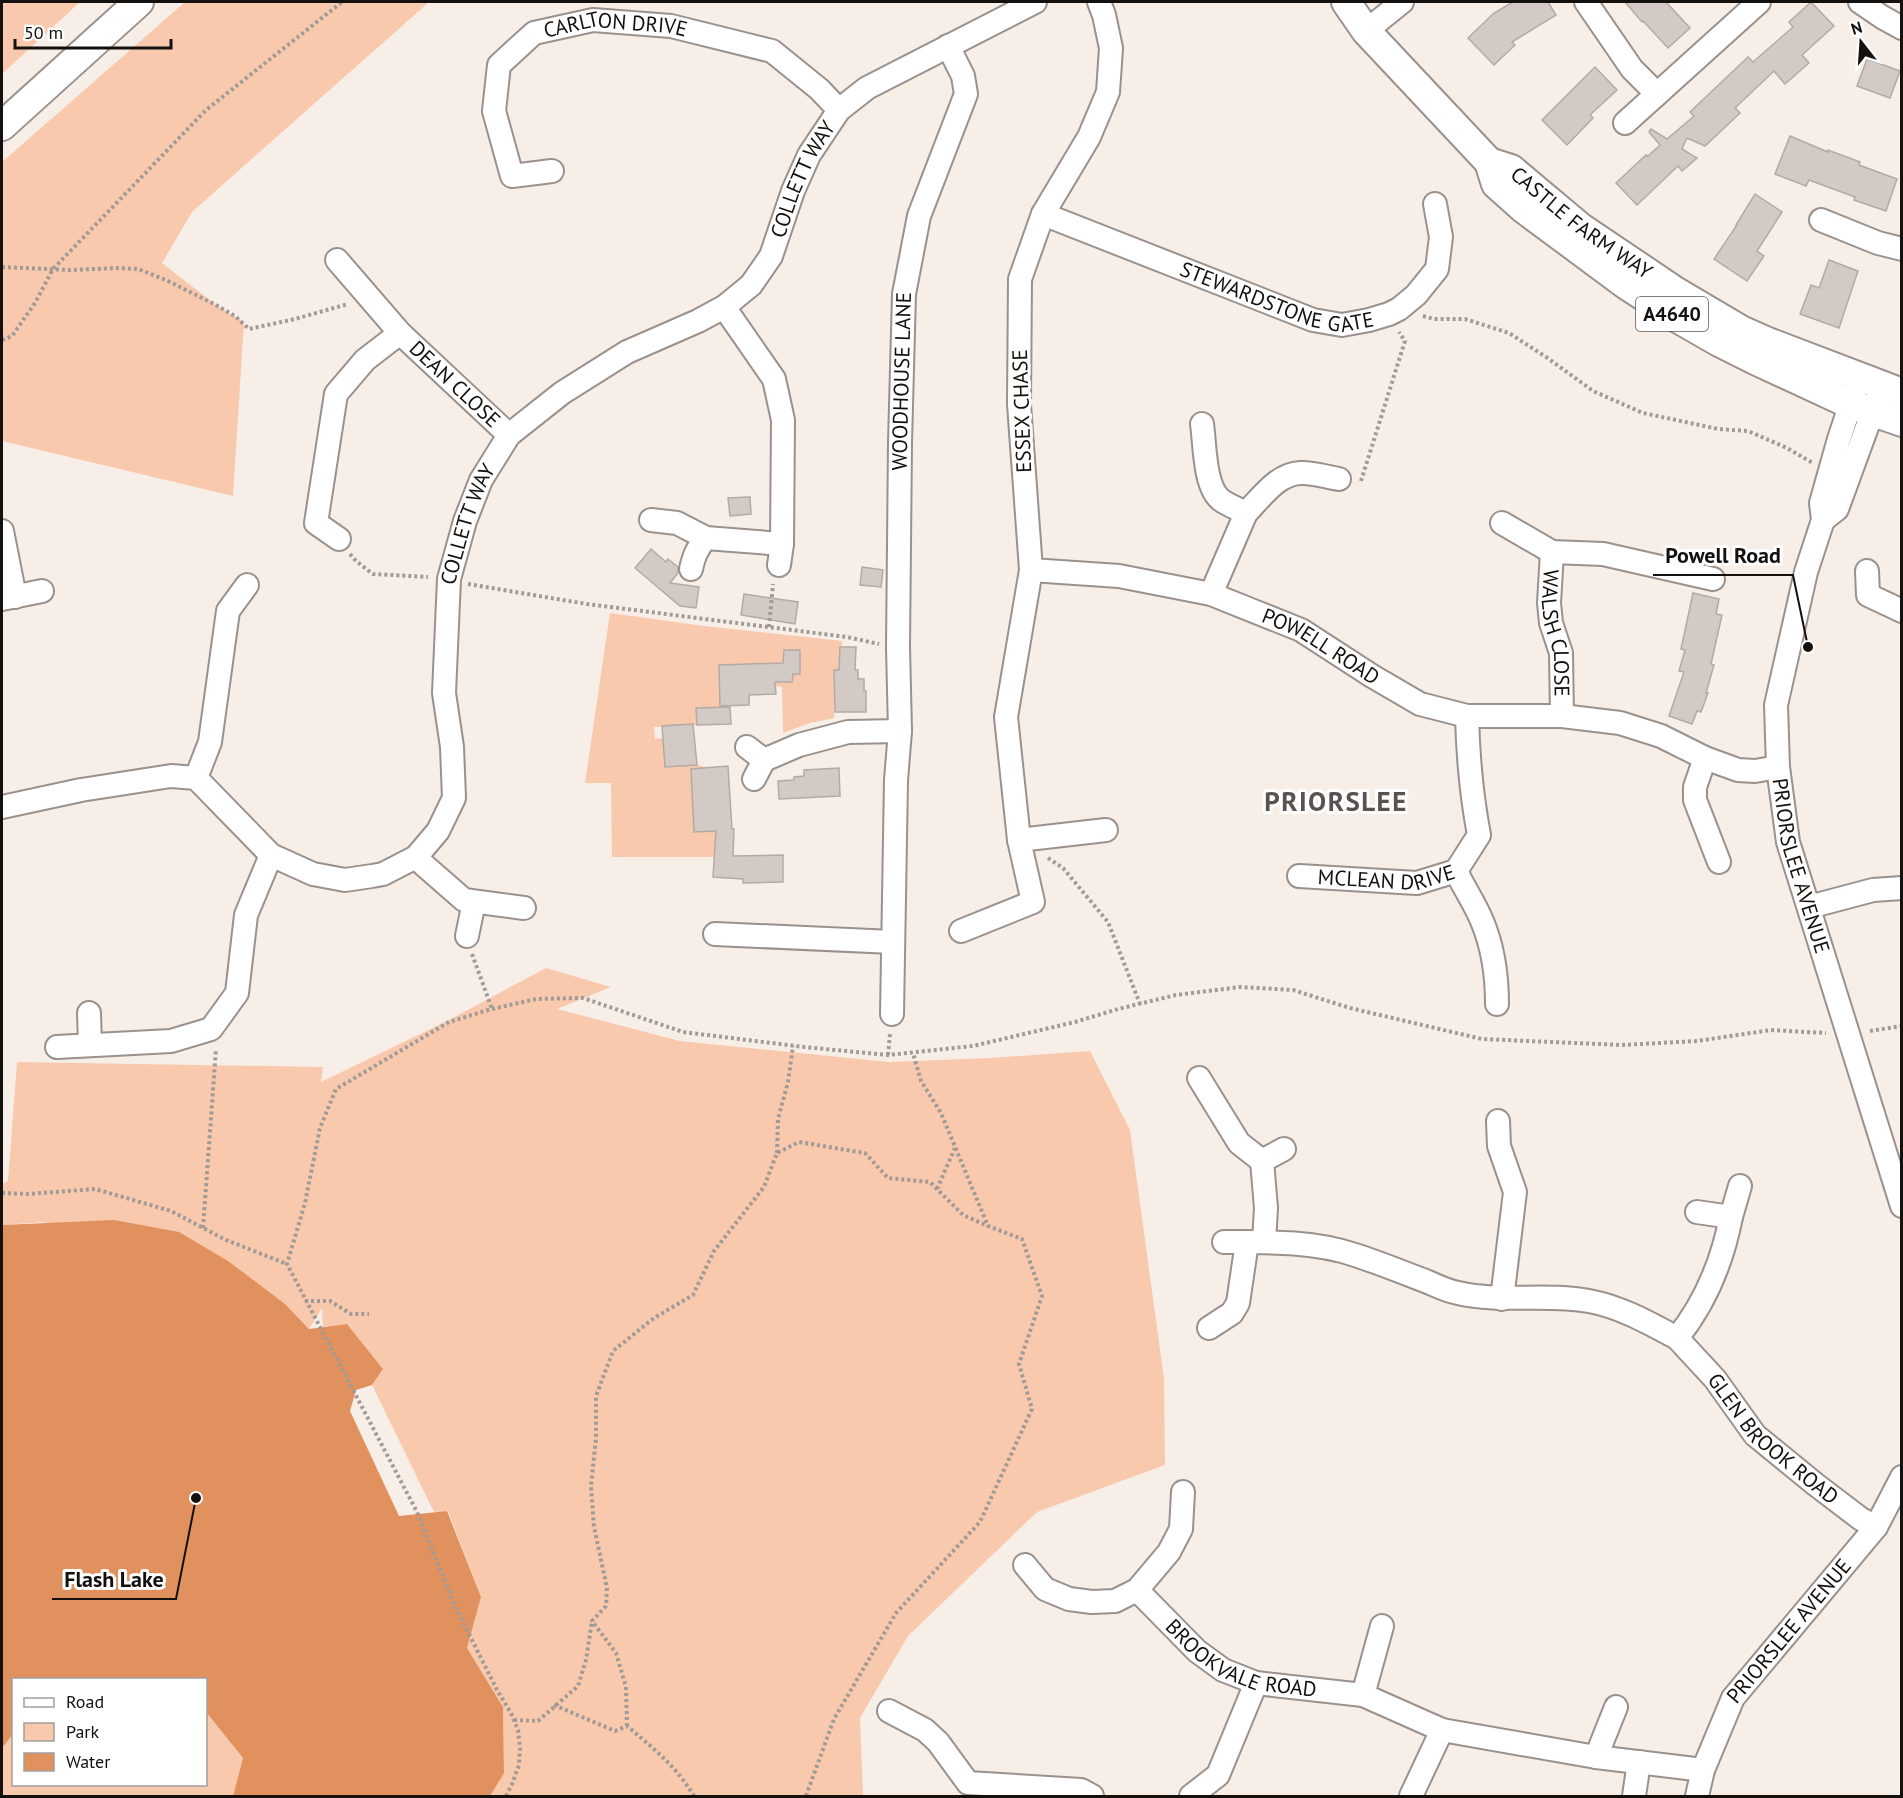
<svg xmlns="http://www.w3.org/2000/svg" width="1903" height="1798" viewBox="0 0 1903 1798" font-family="'PT Sans',sans-serif">
<style>
.green{fill:#f8c9ac}
.water{fill:#e1915e}
.building{fill:#d4cac5;stroke:#b3aaa5;stroke-width:1.5}
.lines{fill:none;stroke-linecap:round;stroke-linejoin:round}
.minor-casing{stroke:#9a918c;stroke-width:26}
.major-casing{stroke:#9a918c;stroke-width:32}
.path{stroke:#a19a96;stroke-width:4;stroke-dasharray:3 3;stroke-linecap:butt}
.minor{stroke:#fff;stroke-width:22}
.major{stroke:#fff;stroke-width:28}
.labels{text-anchor:middle;stroke-width:6;stroke-linejoin:round;paint-order:stroke}
.shield{fill:#fff;stroke:#5a5856;stroke-width:1.5}
.shield-label{font-size:20px;font-weight:bold;fill:#13100e}
.street-label{font-size:21px;fill:#13100e;stroke:#fff}
.district-label{font-size:27px;font-weight:bold;letter-spacing:1.5px;fill:#5a524e;stroke:#fff}
.leader{fill:none;stroke:#13100e;stroke-width:2}
.callout-dot{fill:#13100e;stroke:#fff;stroke-width:2}
.callout-label{font-size:22px;text-anchor:middle;font-weight:bold;fill:#13100e;stroke:#fff;stroke-width:6;stroke-linejoin:round;paint-order:stroke}
</style>
<rect width="100%" height="100%" fill="#f8eee8"/>
<!-- green -->
<g class="green">
<path d="M2,2H80L2,74Z"/>
<path d="M185,2H429L192,212L162,263L216,305L244,322L233,496L2,441V162Z"/>
<path d="M610,613L704,626L842,641L839,670L834,671V718L810,723L783,733L782,687L729,677L730,707L696,708L697,725L654,727L655,739L663,738L697,765L708,768L709,793L694,832H705V822L716,821V849L714,857H612L611,783H585Z"/>
<path d="M546,968L611,987L557,1009L680,1041L889,1062L991,1058L1090,1051L1130,1130L1164,1379L1165,1465L1037,1512L908,1636L860,1718L863,1796H487L504,1766L503,1707L467,1648L481,1597L448,1511L434,1512L372,1385L383,1369L347,1324L323,1327L322,1308L309,1329L285,1304L44,1222L2,1225V1184L8,1181L17,1062L323,1067L321,1082L449,1020Z"/>
<path d="M206,1712L243,1758L233,1796H2V1748L13,1734L14,1784H206Z"/>
</g>
<!-- water -->
<path class="water" d="M114,1220L179,1232L228,1261L285,1304L309,1329L347,1324L383,1369L372,1385L356,1390L350,1411L399,1516L447,1511L481,1597L467,1648L503,1707L504,1773L490,1796H233L243,1758L206,1712V1680H14L13,1734L2,1748V1225Z"/>
<!-- building -->
<g class="building">
<path d="M1513,2H1548L1556,15L1512,42L1515,45L1494,65L1468,38L1494,13Z"/>
<path d="M1625,2H1666L1690,28L1668,48L1643,21L1642,22Z"/>
<path d="M1811,2L1834,26L1802,55L1809,63L1785,84L1774,71L1735,108L1740,113L1705,146L1687,138L1682,149L1697,158L1682,171L1678,166L1637,205L1616,183L1646,155L1648,156L1660,145L1649,132L1651,129L1667,139L1694,116L1690,112L1748,57L1753,62L1793,27L1789,22Z"/>
<path d="M1867,59L1900,71L1890,98L1857,86Z"/>
<path d="M1595,67L1617,90L1590,115L1593,118L1567,145L1542,120Z"/>
<path d="M1790,136L1828,152V150L1860,162L1859,165L1897,179L1886,211L1854,200L1855,197L1809,180L1806,186L1775,174Z"/>
<path d="M1755,194L1782,212L1757,251L1764,256L1747,281L1714,259L1737,225H1736Z"/>
<path d="M1829,260L1858,271L1839,328L1800,314L1811,285L1819,288Z"/>
<path d="M750,497L751,514L730,516L728,498Z"/>
<path d="M651,549L666,562L668,559L678,567V573L670,583L699,587L696,608L680,606L635,568Z"/>
<path d="M862,567L883,570L881,587L860,585Z"/>
<path d="M1693,593L1719,599L1716,614L1722,615L1711,664L1714,665L1706,693H1708L1701,712L1697,711L1692,724L1669,716L1684,672L1679,671L1685,650L1681,649Z"/>
<path d="M744,594L798,602L795,624L741,615Z"/>
<path d="M840,647H856L855,670H858V679H864V691H866V712H835L834,670H839Z"/>
<path d="M784,650H800V674H793L792,682H775L776,694L749,695V705L720,706L719,665L783,663Z"/>
<path d="M730,707L731,724L697,725L696,708Z"/>
<path d="M693,724L697,765L665,767L662,726Z"/>
<path d="M728,766L732,829H734L733,856L783,855V882L743,883V879L713,877L716,831L694,832L691,769Z"/>
<path d="M839,768L840,796L779,799L778,781L794,780V777L804,776V770Z"/>
</g>
<g class="lines">
<!-- minor casing -->
<g class="minor-casing">
<g id="minor">
<path d="M1586,2L1632,69L1657,94"/>
<path d="M1860,2L1882,17L1902,28"/>
<path d="M1366,31L1402,2"/>
<path d="M1625,123L1759,2"/>
<path id="s1" d="M552,171L512,176L494,111L499,65L534,33L593,20L671,26L772,51L819,89L839,110"/>
<path id="s2" d="M1043,214L1313,320L1342,325L1369,320L1389,314L1399,309L1416,295L1437,269L1441,237L1435,204"/>
<path d="M1821,220L1878,243L1902,249"/>
<path d="M337,260L400,333L365,360L336,394L316,523L339,539"/>
<path id="s3" d="M400,333L509,435"/>
<path id="s4" d="M1856,388L1839,439L1821,503L1823,520L1806,572L1776,705L1778,767L1788,842L1902,1206"/>
<path d="M1202,424C1205,444 1204,487 1221,500C1228,505 1238,509 1246,513L1211,594"/>
<path d="M1246,513C1261,498 1277,474 1300,473C1312,472 1326,477 1339,479"/>
<path d="M651,520L677,523L706,538L782,544L783,420L774,379L724,307"/>
<path d="M1823,520L1837,509L1878,397"/>
<path d="M1502,523L1552,552L1603,554L1713,579"/>
<path d="M2,531L15,597"/>
<path id="s5" d="M1552,552L1549,603L1551,623L1561,653L1562,716"/>
<path d="M779,565L782,544"/>
<path d="M691,569C694,556 697,548 706,538"/>
<path id="s6" d="M1031,570L1119,576L1211,594L1301,630L1372,676L1420,704L1467,716H1562L1620,723L1661,736L1705,758L1738,770L1755,771L1778,767"/>
<path d="M1867,571L1868,595L1902,611"/>
<path d="M2,599L42,591"/>
<path d="M747,747L764,760"/>
<path d="M1705,758L1695,787V800L1719,862"/>
<path d="M196,778L210,742L228,611L247,585"/>
<path d="M754,779L764,760L799,745L848,732L900,731"/>
<path id="s7" d="M2,807L81,790L171,776L196,778L271,855L313,874L345,880L372,876L383,874L416,857L438,831L454,798L452,747L444,693L449,579L465,521L481,480L509,435L562,393L627,352L698,321L724,307L751,285L771,256L793,191L809,155L839,110L867,88L1035,2"/>
<path d="M1019,840L1006,717L1031,570L1019,404L1020,279L1043,214L1089,137L1108,92L1111,48L1104,15L1099,2"/>
<path d="M416,857L425,866L464,900L524,908"/>
<path d="M1456,871C1464,888 1475,904 1482,921C1493,947 1497,976 1497,1004"/>
<path id="s8" d="M1299,876L1417,883L1456,871L1479,835C1471,793 1468,758 1467,716"/>
<path d="M1809,907L1873,890L1902,888"/>
<path d="M961,931L1033,902L1019,840L1106,830"/>
<path d="M715,934L893,942"/>
<path d="M467,936L474,902"/>
<path d="M89,1013L90,1045"/>
<path id="s9" d="M892,1014L896,780L900,731L898,647L900,443L904,294L919,216L966,94L963,76L948,46"/>
<path d="M57,1047L171,1041L211,1029L237,993L246,915L271,855"/>
<path d="M1199,1078L1239,1143L1262,1161"/>
<path d="M1498,1121L1499,1146L1515,1192L1502,1299"/>
<path d="M1697,1212L1731,1217L1740,1186"/>
<path d="M1224,1242C1267,1242 1314,1241 1355,1255C1380,1263 1404,1273 1428,1282C1437,1286 1447,1291 1458,1293C1501,1303 1546,1293 1589,1301C1621,1307 1649,1323 1677,1338C1706,1302 1722,1263 1731,1217"/>
<path d="M1264,1242L1266,1208L1262,1161L1284,1149"/>
<path d="M1209,1328L1232,1313L1238,1303L1247,1242"/>
<path id="s10" d="M1677,1338L1715,1379L1755,1435L1815,1484L1861,1519L1876,1527"/>
<path d="M1025,1565L1045,1589L1069,1599L1092,1602L1115,1601L1137,1590L1169,1552L1181,1529L1183,1492"/>
<path id="s11" d="M1137,1590L1197,1651L1223,1670L1256,1683L1363,1695L1382,1626"/>
<path d="M1363,1695L1442,1730L1411,1796"/>
<path d="M889,1711L925,1730L938,1742L968,1783L1081,1790L1092,1796"/>
<path d="M1442,1730L1596,1757L1616,1707"/>
<path d="M1596,1757L1703,1770"/>
<path d="M1191,1796L1218,1775L1256,1683"/>
<path d="M1634,1796L1639,1762"/>
<path id="s12" d="M1697,1796L1703,1770L1733,1698L1876,1527L1902,1477"/>
</g>
</g>
<!-- major casing -->
<g class="major-casing">
<g id="major">
<path d="M1346,2L1366,31L1489,162L1496,184L1524,209L1625,284L1679,319L1719,342L1755,360L1850,404L1902,422"/>
<path d="M2,126L139,2"/>
<path id="s13" d="M1489,162L1511,169L1580,227L1675,291L1741,330L1768,342L1902,393"/>
</g>
</g>
<!-- path -->
<g class="path">
<path d="M2,267L70,270L116,268L138,269L166,280L216,305L235,316L249,329L295,319L348,304"/>
<path d="M1423,316L1434,319H1465L1509,333L1549,359L1593,391L1643,413L1718,429L1748,431L1787,448L1813,463"/>
<path d="M2,340L12,336L35,303L53,269L206,110L342,2"/>
<path d="M1361,481L1405,341L1399,332"/>
<path d="M350,554L356,561L373,574L428,577"/>
<path d="M468,584L587,604L847,637L879,644"/>
<path d="M769,627L773,584"/>
<path d="M1048,858L1063,868L1108,922L1140,1004"/>
<path d="M472,954L492,1009"/>
<path d="M1870,1031L1902,1026"/>
<path d="M888,1055L890,1034"/>
<path d="M777,1153L778,1119L788,1082L793,1046"/>
<path d="M937,1189L955,1148"/>
<path d="M2,1193L29,1194L95,1189L171,1211L226,1240L287,1264"/>
<path d="M203,1228L216,1049"/>
<path d="M305,1301H330L351,1314H369"/>
<path d="M554,1705L615,1731L627,1726C653,1748 677,1767 694,1796"/>
<path d="M514,1720L538,1721L578,1686L586,1660L592,1621"/>
<path d="M627,1726L626,1687L616,1653L592,1621L606,1606L607,1588L594,1527L591,1486L596,1438V1396L613,1351L654,1318L693,1295L714,1251L764,1187L777,1153L799,1142L865,1153L888,1178L930,1182L963,1215L988,1226"/>
<path d="M506,1796L512,1784L519,1765L520,1748L518,1730L511,1713L497,1690L454,1604L417,1512L287,1264L305,1203L320,1128L336,1089L449,1022L488,1010L536,999L583,998L683,1032L804,1047L888,1055L973,1046L1075,1022L1118,1009L1176,995L1240,987L1293,990L1350,1008L1482,1039L1622,1045L1697,1041L1771,1030L1826,1033"/>
<path d="M806,1796L834,1719L896,1613L980,1522L1032,1409L1019,1364L1042,1296L1022,1239L988,1226L941,1113L921,1081L913,1053"/>
</g>
<!-- minor -->
<use href="#minor" class="minor"/>
<!-- major -->
<use href="#major" class="major"/>
</g>
<g class="labels">
<!-- shield labels -->
<rect class="shield" x="1636" y="297" width="72" height="34" rx="4.5"/>
<g class="shield-label">
<text x="1672" y="321">A4640</text>
</g>
<!-- street labels -->
<g class="street-label">
<text dy="7" stroke="none"><textPath href="#s1" startOffset="284">CARLTON DRIVE</textPath></text>
<text dy="7" stroke="none"><textPath href="#s7" startOffset="1311">COLLETT WAY</textPath></text>
<text dy="7" stroke="none"><textPath href="#s13" startOffset="112">CASTLE FARM WAY</textPath></text>
<text dy="7" stroke="none"><textPath href="#s2" startOffset="250">STEWARDSTONE GATE</textPath></text>
<text dy="7" stroke="none"><textPath href="#s9" startOffset="633">WOODHOUSE LANE</textPath></text>
<text dy="7" stroke="none"><textPath href="#s3" startOffset="75">DEAN CLOSE</textPath></text>
<text transform="translate(1022 411) rotate(-92)" y="7">ESSEX CHASE</text>
<text dy="7" stroke="none"><textPath href="#s7" startOffset="807">COLLETT WAY</textPath></text>
<text dy="7" stroke="none"><textPath href="#s5" startOffset="82">WALSH CLOSE</textPath></text>
<text dy="7" stroke="none"><textPath href="#s6" startOffset="304">POWELL ROAD</textPath></text>
<text dy="7" stroke="none"><textPath href="#s4" startOffset="492">PRIORSLEE AVENUE</textPath></text>
<text dy="7" stroke="none"><textPath href="#s8" startOffset="88">MCLEAN DRIVE</textPath></text>
<text dy="7" stroke="none"><textPath href="#s10" startOffset="140">GLEN BROOK ROAD</textPath></text>
<text dy="7" stroke="none"><textPath href="#s12" startOffset="192">PRIORSLEE AVENUE</textPath></text>
<text dy="7" stroke="none"><textPath href="#s11" startOffset="130">BROOKVALE ROAD</textPath></text>
</g>
<!-- district labels -->
<g class="district-label">
<text x="1336" y="811">PRIORSLEE</text>
</g>
</g>
<!-- callouts -->
<path class="leader" d="M1808 647L1793 575H1653M196 1498L176 1599H52"/>
<g class="callout-dot">
<circle cx="1808" cy="647" r="6"/>
<circle cx="196" cy="1498" r="6"/>
</g>
<g class="callout-label">
<text x="1723" y="563">Powell Road</text>
<text x="114" y="1587">Flash Lake</text>
</g>
<!-- border -->
<rect width="1903" height="1798" fill="none" stroke="#13100e" stroke-width="6"/>
<!-- legend -->
<rect x="12" y="1678" width="195" height="108" fill="#ffffff" stroke="#a19f9f" stroke-width="1.5"/>
<rect x="24" y="1698" width="30" height="9" fill="#ffffff" stroke="#a19f9f" stroke-width="1.5"/>
<text x="66" y="1708" font-size="18" fill="#13100e">Road</text>
<rect x="24" y="1723" width="30" height="18" fill="#f8c9ac" stroke="#a19f9f" stroke-width="1.5"/>
<text x="66" y="1738" font-size="18" fill="#13100e">Park</text>
<rect x="24" y="1753" width="30" height="18" fill="#e1915e" stroke="#a19f9f" stroke-width="1.5"/>
<text x="66" y="1768" font-size="18" fill="#13100e">Water</text>
<!-- north arrow -->
<g transform="translate(1861 42) rotate(343)" stroke="#ffffff" stroke-width="4.5" paint-order="stroke">
<path d="M0-4.5L10 22L0 15L-10 22Z" fill="#13100e"/>
<text y="-9" font-size="16" font-weight="bold" text-anchor="middle" fill="#13100e">N</text>
</g>
<!-- scale -->
<path d="M15 39v9h156v-9" fill="none" stroke="#13100e" stroke-width="3"/>
<text x="24" y="39" font-size="18" fill="#13100e" stroke="#ffffff" stroke-width="4.5" paint-order="stroke">50 m</text>
</svg>
